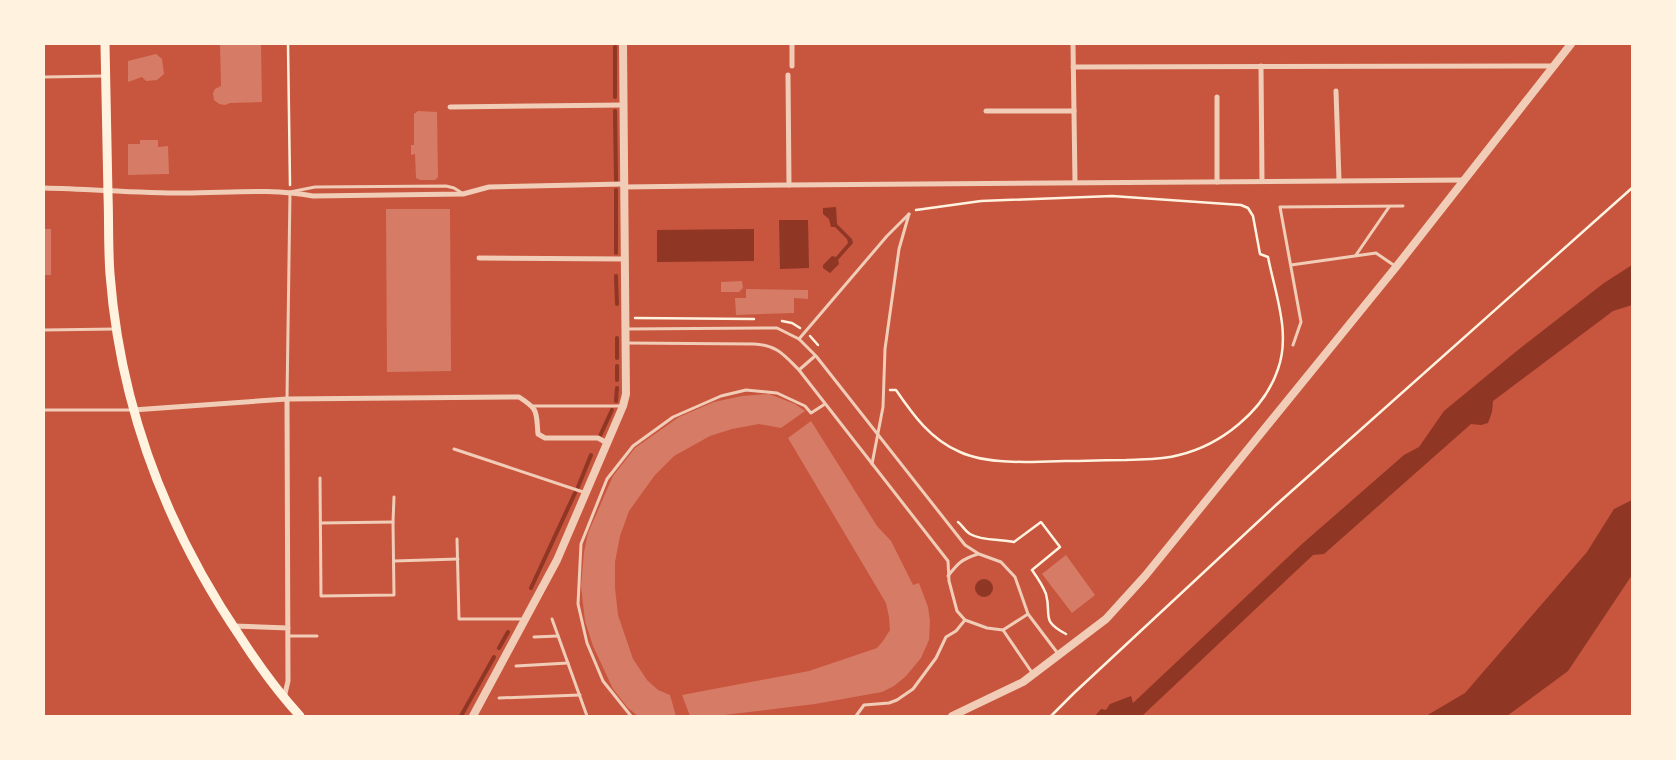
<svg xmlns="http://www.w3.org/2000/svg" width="1676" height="760" viewBox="0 0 1676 760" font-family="'Zilla Slab',serif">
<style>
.water{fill:#8f3625}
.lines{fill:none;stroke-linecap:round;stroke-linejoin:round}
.stream{stroke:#8f3625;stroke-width:4}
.building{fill:#d67c66}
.path{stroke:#fff3e0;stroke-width:2.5}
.service{stroke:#f1ccb7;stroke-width:3}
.minor{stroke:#f1ccb7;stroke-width:5}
.tertiary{stroke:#f1ccb7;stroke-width:8}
.secondary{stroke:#fff3e0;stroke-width:9}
</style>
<rect width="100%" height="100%" fill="#c8553d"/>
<!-- water -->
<g class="water">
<path d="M836,207L837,224L852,239L853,243L838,260L839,264L830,273L823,268V265L832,256L836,257L848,243L847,239L835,227H831L829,219L823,214V208Z"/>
<path d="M808,220L809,268L780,269L779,220Z"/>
<path d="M754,229V261L657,262V230Z"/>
<path d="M1632,265V305L1613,311L1493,401L1492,412L1488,423L1481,425L1471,424L1324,554L1313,555L1142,716H1095L1101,709L1106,710L1110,704L1131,696L1133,703L1302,544L1404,455L1419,447L1444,411L1518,350L1604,283Z"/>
<path d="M1632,500V575L1568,671L1507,716H1426L1465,693L1587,552L1614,509Z"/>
<circle cx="984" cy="588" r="9"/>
</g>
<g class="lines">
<!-- stream -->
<g class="stream">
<path d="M615,47V97"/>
<path d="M615,111L616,180"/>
<path d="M616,190V253"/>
<path d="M616,276L617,304"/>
<path d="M617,338V358"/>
<path d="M617,366V380"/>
<path d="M616,401L617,388"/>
<path d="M600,436L612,410"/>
<path d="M578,487L591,455"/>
<path d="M531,588L575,493"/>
<path d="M499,648L508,632"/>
<path d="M461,716L494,657"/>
</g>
</g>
<!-- building -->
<g class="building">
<path d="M220,44H261L262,102L230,103L225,105L219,104L214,100L213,93L215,89L221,86Z"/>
<path d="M156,54L162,59L164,74L157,80L146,81L142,77L128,82V61Z"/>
<path d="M418,111L437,112L438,177L435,180H420L416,178L415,154L411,155V145H414V114Z"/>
<path d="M140,140H158V147L168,146L169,174L128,175V144H140Z"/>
<path d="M386,209H450L451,371L387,372Z"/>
<rect x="44" y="229" width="7" height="46"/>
<path d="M742,281L743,288L739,292H721V282Z"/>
<path d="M746,289L808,290V299L794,298V313L736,315L735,298H746Z"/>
<path d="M769,394L795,404L805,411L781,428L759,424L732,429L710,436L674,456L655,475L629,511L620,536L615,562V588L618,615L633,659L647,680L658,690L670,695L676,716H638L628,708L613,689L593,646L585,621L581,586L584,552L588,533L613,476L635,448L679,417L714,402L742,396Z"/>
<path d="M811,421L877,526L891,541L913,585L919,583L928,607L930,621L929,640L921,658L906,676L894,686L882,692L815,704L716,716H690L682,695L809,671L877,648L883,641L890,630L889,617L886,603L788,438Z"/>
<path d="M1066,555L1095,595L1072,613L1042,574Z"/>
</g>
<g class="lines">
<!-- path -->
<g class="path">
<path d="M288,44L290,185"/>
<path d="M635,318L754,319"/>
<path d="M782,321L792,323L800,328"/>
<path d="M810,336L818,345"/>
<path d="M890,390H896C913,415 931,440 960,452C988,465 1035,462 1065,461C1086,461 1106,460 1126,460C1144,459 1162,460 1179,455C1221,445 1264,411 1278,369C1291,333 1275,293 1268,257L1260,254L1253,216L1248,208L1241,205L1112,196L981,201L916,210"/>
<path d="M958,522C962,525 965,531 970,534C982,541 1000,539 1014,542L1041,522L1060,547L1032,570C1037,577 1043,586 1046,594C1052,616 1040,620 1066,634"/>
<path d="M1051,716L1074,693L1276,505L1632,188"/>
</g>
<!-- service -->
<g class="service">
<path d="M44,77L105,76"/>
<path d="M1356,255L1389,207"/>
<path d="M1291,265L1376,253L1395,266"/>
<path d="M627,329L777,328L799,339L816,356L965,545L979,554L1001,562L1015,577L1028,614L1059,655"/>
<path d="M44,330L116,329"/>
<path d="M799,339L887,236L909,214"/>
<path d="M626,343L754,344C777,345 784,355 799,370L948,561L949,581L957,611L965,620L987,628L1003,630L1028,614"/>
<path d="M1293,345L1301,322L1280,207L1403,206"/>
<path d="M799,370L815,356"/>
<path d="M287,399L290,192L315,187L446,186L454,188L462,193"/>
<path d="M533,406H622"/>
<path d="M44,410H132"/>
<path d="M454,449L586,493"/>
<path d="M872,464L883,407L885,349L899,249L909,214"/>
<path d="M320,478L321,596L394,595L393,522L394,497"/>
<path d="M321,523L393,522"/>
<path d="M457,539L459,619H524"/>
<path d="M394,561L458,559"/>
<path d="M948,576C958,563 962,559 978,554"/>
<path d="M552,619L587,716"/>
<path d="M1003,630L1033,674"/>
<path d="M288,636H317"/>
<path d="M534,637L558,636"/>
<path d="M516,666L568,663"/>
<path d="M499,698L580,695"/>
<path d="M631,716L603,681L587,643L578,604L581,544L607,479L633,446L673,417L721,396L746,390L777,393L805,406L811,413L825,404"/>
<path d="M856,716L864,705L889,703L897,700L913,689L936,658L946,637L956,631L965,620"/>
</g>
<!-- minor -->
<g class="minor">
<path d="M792,44V66"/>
<path d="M1073,44L1075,182"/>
<path d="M1261,66L1262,181"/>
<path d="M1073,67L1554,66"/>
<path d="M788,75L789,185"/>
<path d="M1336,91L1339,180"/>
<path d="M1217,97V182"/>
<path d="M450,107L623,105"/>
<path d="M986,111H1074"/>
<path d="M623,187L789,185L1464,180"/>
<path d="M44,188C91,189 137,193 184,193C228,193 270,188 313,196L463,194L489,187L623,184"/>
<path d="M479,258L624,259"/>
<path d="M133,410L287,399L519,397C539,410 536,411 538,434L545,438H598L607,443"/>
<path d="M234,626L288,628"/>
<path d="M284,698L288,681L287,399"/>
</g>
<!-- tertiary -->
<g class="tertiary">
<path d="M473,716L557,560L623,406L626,394L623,44"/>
<path d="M952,716L1023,682L1106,619L1145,576L1396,267L1571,44"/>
</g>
<!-- secondary -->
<path class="secondary" d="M105,44C106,94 107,144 108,195C109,221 108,247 110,274C120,406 167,529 241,638C259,666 278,692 300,716"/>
</g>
<!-- border -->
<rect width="1676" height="760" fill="none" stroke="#fff3e0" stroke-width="90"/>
</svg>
